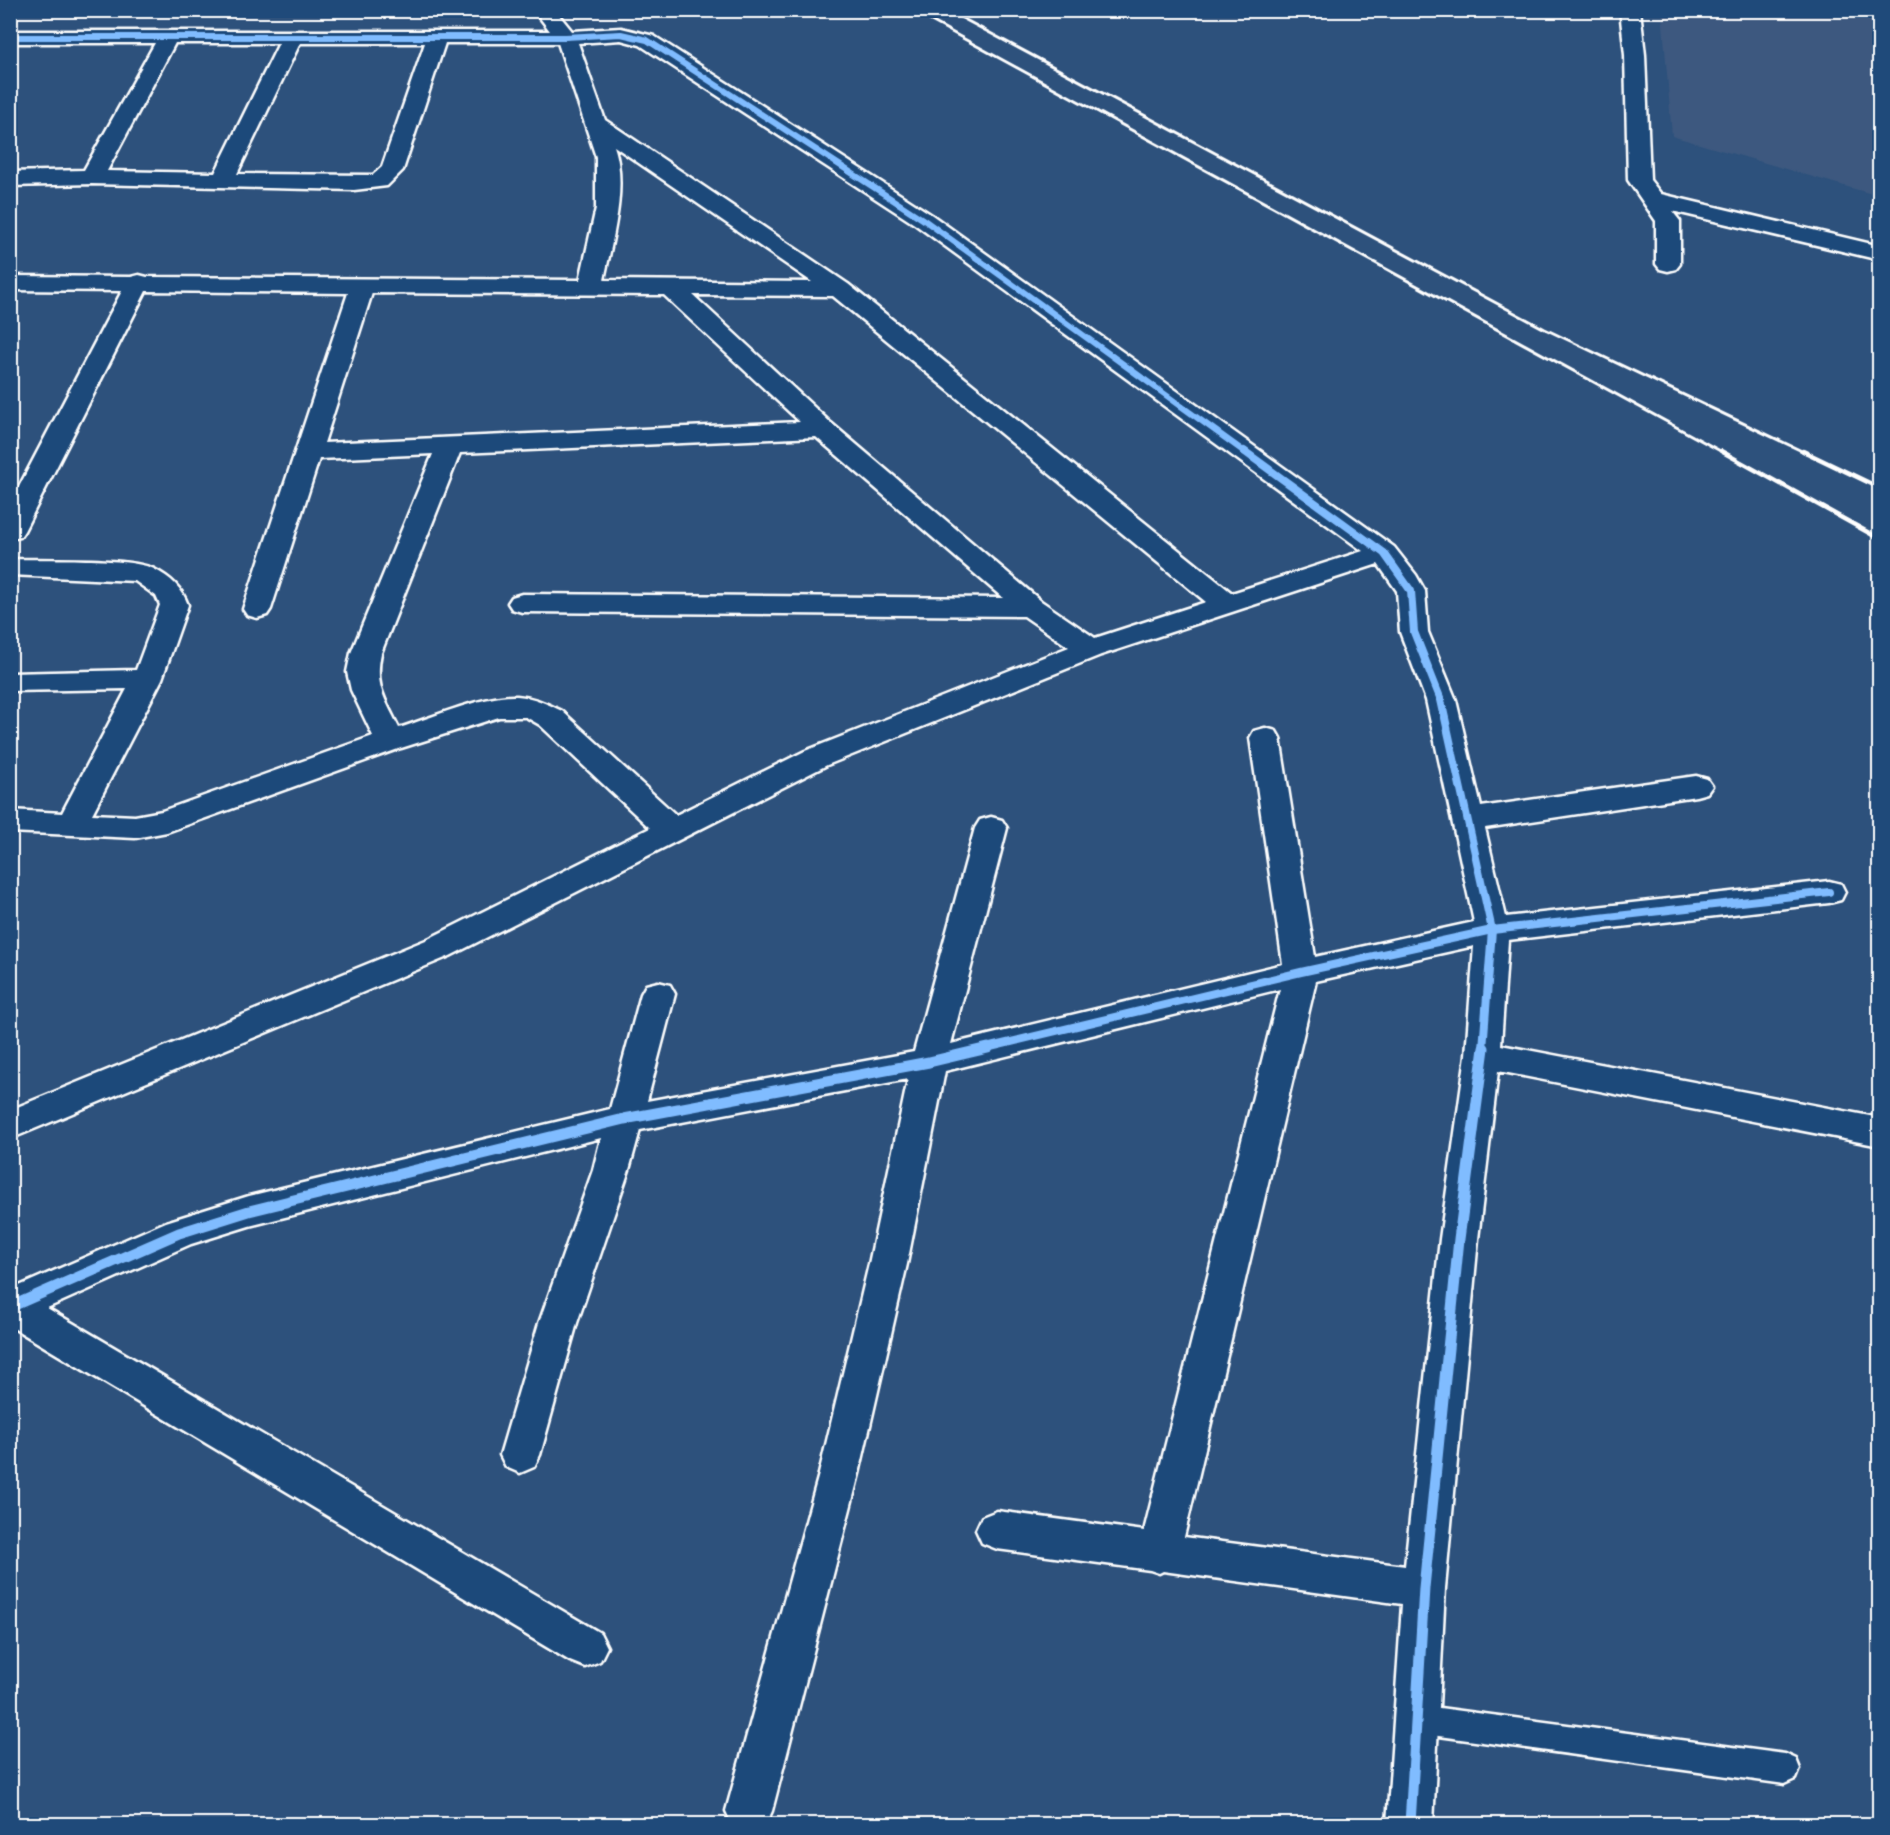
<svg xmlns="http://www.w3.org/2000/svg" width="1890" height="1835" viewBox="0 0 1890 1835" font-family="'Balsamiq Sans',sans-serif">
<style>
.built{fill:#3e597f}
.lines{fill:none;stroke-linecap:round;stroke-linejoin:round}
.service-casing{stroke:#fff;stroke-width:5}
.minor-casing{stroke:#fff;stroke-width:5}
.service{fill:#1f4a7a;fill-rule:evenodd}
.minor{fill:#1f4a7a;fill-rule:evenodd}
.rail-far1{stroke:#fff;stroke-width:3}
.rail{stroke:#fff;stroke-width:4.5}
.cycleway-far2-casing{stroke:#1f4a7a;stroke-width:8}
.cycleway-far1-casing{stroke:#1f4a7a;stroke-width:12}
.cycleway-casing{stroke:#1f4a7a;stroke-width:15}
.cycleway-far2{stroke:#80bcff;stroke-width:6}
.cycleway-far1{stroke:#80bcff;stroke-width:8}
.cycleway{stroke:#80bcff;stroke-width:11}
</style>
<rect width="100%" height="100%" fill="#2d517c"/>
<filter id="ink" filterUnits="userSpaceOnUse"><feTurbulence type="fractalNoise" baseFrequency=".0167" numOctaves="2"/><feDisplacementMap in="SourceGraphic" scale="12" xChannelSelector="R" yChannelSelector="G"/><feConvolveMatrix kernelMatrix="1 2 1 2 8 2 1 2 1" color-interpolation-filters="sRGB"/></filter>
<g filter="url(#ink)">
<!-- built -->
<path class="built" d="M1662,11H1879V196L1672,136Z"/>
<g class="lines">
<!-- service casing -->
<g class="service-casing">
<path id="service" d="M1417,1705L1785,1754L1796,1759L1800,1769L1796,1779L1785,1784L1417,1733L1406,1729L1402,1719L1406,1709Z"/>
</g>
<!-- minor casing -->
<g class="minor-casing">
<g id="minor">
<path d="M534,10H555L572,31L621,28L654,36L932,215L1394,547L1416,575L1425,591L1428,632L1456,700L1481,807L1696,776L1707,779L1712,786L1707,793L1696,796L1485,828L1506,917L1829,881L1841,884L1845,892L1841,900L1829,903L1508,940L1501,1045L1880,1118V1146L1498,1071L1478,1239L1445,1588L1433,1824H1387L1402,1604L1163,1571L1159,1573L1150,1570L997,1549L982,1543L976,1530L982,1517L997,1511L1144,1531L1280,989L945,1071L907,1264L859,1474L772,1811L766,1824H732L726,1811L819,1474L869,1264L908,1079L640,1130L629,1170L577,1323L540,1455L534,1467L520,1473L506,1467L500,1455L539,1323L593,1170L601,1138L249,1226L191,1244L47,1308L600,1633L607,1647L600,1661L585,1667L570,1661L10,1326V1290L166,1222L249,1196L610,1109L641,994L646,985L658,982L670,985L675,994L647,1101L914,1052L975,828L980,820L991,817L1002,820L1007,828L951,1044L1283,964L1250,738L1254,731L1265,728L1276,731L1280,738L1315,957L1474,922L1426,700L1400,632L1397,591L1378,564L1101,655L827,765L450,956L10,1139V1110L426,940L650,828L540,725L526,717H499L401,748L167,832L135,838L10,832V810L62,813L127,689L10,691V673L136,670L160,605L156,596L135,581L10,575V559C41,560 132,557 154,569C171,578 182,588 188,605L162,679L92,814L135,816L162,811L373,736L351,690L347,672L351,653L433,454L319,459L271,609L267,615L257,618L247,615L243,609L348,293L146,291L24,531L20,537L10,539V504L122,291L10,290V276L131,277L139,275L147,277L580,280L596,208V157L558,43H445L403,170L387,186L354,190L92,184L10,186V172L84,170L155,43H10V31H550ZM621,40L640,45L916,225L1363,551L1232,593L848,284L605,120L578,43ZM175,43H279L215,173L107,171ZM300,43H425L382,167L373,175L237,174ZM614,146L812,282L604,280C612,240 628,186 614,146ZM372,293L664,295L800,422L324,443ZM693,295L833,296L1206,602L1095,638L1041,601L831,423ZM816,437L1003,598L522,594L512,597L508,603L512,609L522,612L1024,616L1069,647L805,751L676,815L562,711C547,704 534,697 517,696C485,694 431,718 399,728C385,699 374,686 381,653L460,453ZM1474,946L1466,1055L1440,1239L1405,1566L1184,1537L1316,981Z"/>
<path d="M1620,10H1640L1645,55L1650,180L1661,194L1880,246V260L1672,211L1680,221V264L1676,269L1668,271L1660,269L1656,264V221L1628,180L1625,55Z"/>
</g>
</g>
<!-- service -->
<use href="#service" class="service"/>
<!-- minor -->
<use href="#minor" class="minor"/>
<!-- rail-far1 -->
<g class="rail-far1">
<path d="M911,10L1724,453"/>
<path d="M947,10L1545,329L1806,453"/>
</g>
<!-- rail -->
<g class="rail">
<path d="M1721,451L1880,539"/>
<path d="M1803,451L1880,488"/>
</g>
<!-- cycleway-far2 casing -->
<g class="cycleway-far2-casing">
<path id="cycleway-far2" d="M10,37H566L621,34L647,40L924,220L1246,453"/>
</g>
<!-- cycleway-far1 casing -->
<g class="cycleway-far1-casing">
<g id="cycleway-far1">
<path d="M1244,451L1384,553L1411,591L1414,632L1441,700L1492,930L1483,1049"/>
<path d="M982,1049L1301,972L1492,930L1829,892"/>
</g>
</g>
<!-- cycleway casing -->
<g class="cycleway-casing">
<g id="cycleway">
<path d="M10,1307L179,1233L249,1211L624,1119L929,1062L988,1048"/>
<path d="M1410,1824L1424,1588L1459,1239L1484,1048"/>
</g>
</g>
<!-- cycleway-far2 -->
<use href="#cycleway-far2" class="cycleway-far2"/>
<!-- cycleway-far1 -->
<use href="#cycleway-far1" class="cycleway-far1"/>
<!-- cycleway -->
<use href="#cycleway" class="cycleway"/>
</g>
</g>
<!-- margin -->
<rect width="1890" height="1835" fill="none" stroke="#1f4a7a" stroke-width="36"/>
<rect x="18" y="18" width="1854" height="1799" fill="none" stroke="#fff" stroke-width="2" filter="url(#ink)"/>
</svg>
